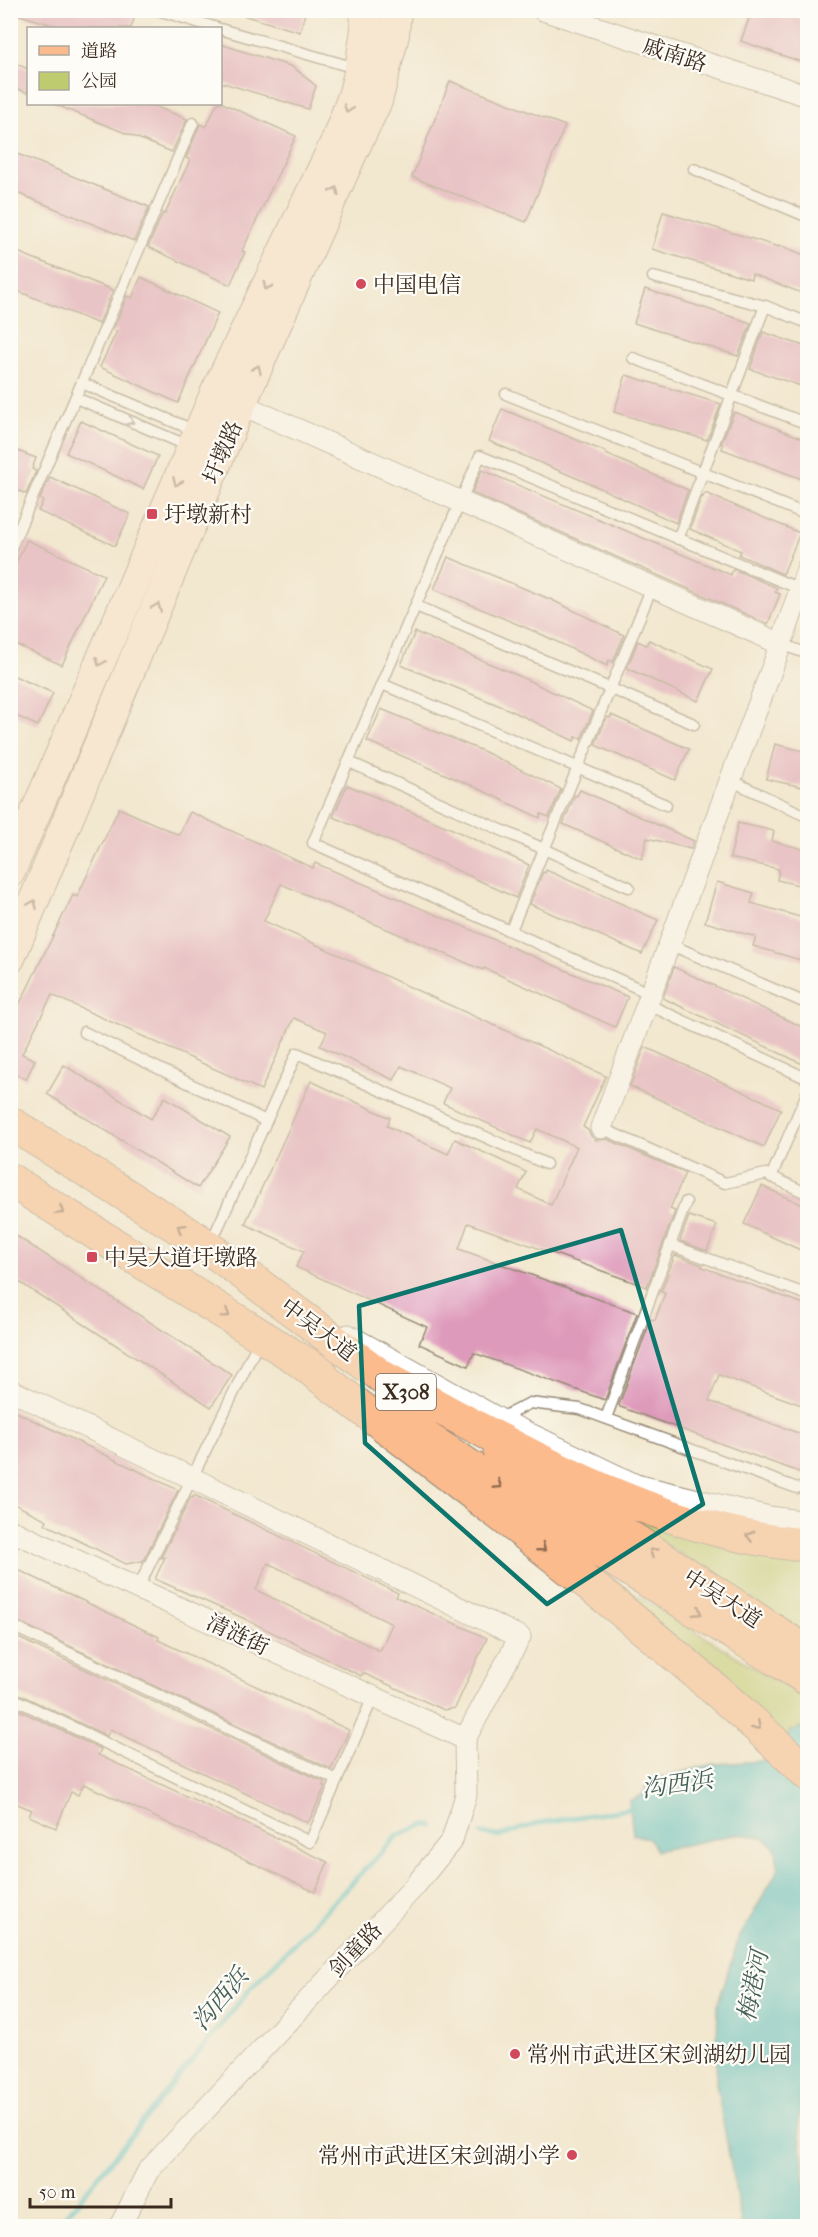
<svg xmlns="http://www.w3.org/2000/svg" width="818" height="2237" viewBox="0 0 818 2237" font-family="'IM FELL French Canon','Noto Serif SC',serif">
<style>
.green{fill:#becc6f;stroke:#7c7b46;stroke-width:1.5}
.water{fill:#54c2c9;stroke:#487674;stroke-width:1.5}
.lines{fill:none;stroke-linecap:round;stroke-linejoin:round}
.stream{stroke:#54c2c9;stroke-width:5}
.building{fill:#de9aba;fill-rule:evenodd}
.lane-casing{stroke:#968976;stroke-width:13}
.street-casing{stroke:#968976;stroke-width:23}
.secondary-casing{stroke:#968976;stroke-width:32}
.primary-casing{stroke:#968976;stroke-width:35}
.highway-casing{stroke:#968976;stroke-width:35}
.lane{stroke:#fff;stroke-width:10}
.street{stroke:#fff;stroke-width:21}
.secondary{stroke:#fde4d1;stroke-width:30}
.primary{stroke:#fbbb8d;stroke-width:33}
.highway{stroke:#fbbb8d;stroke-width:33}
.oneway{stroke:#9c8778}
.oneway2{stroke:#a79f9a}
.oneway3{stroke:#916b50}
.marked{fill:none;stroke:#0f766e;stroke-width:4.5;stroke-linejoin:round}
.poi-dot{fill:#d1495b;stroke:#fdfcf7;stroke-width:2}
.labels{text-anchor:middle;stroke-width:4.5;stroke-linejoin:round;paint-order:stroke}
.shield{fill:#fdfcf7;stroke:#75695f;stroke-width:1.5}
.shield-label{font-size:21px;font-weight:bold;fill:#3b2a1e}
.street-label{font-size:22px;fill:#3b2a1e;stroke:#fdfcf7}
.poi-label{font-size:22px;fill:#3b2a1e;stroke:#fdfcf7;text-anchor:start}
.water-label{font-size:24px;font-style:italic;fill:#445f5a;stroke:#fdfcf7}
</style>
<rect width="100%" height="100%" fill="#fdfcf7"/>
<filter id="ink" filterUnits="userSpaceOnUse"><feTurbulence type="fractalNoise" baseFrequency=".0167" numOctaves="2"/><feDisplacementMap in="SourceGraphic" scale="12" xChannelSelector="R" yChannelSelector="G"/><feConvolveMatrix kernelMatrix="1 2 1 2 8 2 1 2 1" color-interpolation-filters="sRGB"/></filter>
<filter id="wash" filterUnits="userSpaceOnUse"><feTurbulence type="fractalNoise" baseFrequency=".008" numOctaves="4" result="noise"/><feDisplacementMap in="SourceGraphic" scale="24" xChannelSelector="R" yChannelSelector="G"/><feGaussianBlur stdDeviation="1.35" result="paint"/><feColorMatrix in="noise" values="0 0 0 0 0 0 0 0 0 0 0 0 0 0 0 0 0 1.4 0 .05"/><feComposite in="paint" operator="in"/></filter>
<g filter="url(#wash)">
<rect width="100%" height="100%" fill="#f2e8cf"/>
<!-- green -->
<g class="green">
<path d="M638,1516L807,1558V1635L634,1525Z"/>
<path d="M614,1581L807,1700V1725L790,1731L787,1739L610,1588Z"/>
</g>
<!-- water -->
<path class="water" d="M807,1725L808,2022L804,2033L799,2122L807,2203V2226H742L716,2083L718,2003L739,1938L778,1870L776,1849L763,1837L737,1834L656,1851L649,1839L633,1834L629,1801L642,1795L650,1780L714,1764L780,1760L790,1731Z"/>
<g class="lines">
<!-- stream -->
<g class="stream">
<path d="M482,1834L500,1836L539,1823L637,1808"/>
<path d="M58,2226L249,1990L397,1836L424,1825L433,1826"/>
</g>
</g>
<g id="blocks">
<!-- building -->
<g class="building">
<path d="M17,10H115L135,16L131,28H63L16,14Z"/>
<path d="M242,10H306L300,32L242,15Z"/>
<path d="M752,10H779L807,21V64L741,41Z"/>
<path d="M220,44L293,67L316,86L308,109L220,82Z"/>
<path d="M10,61L28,69V93L10,86Z"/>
<path d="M450,81L565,126L526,222L412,177Z"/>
<path d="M220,102L296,136L242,251L245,252L230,285L148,247L163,213L165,214L190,160L186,158L200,124L206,127L217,104Z"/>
<path d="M54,104H149L187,119L172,152Z"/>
<path d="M10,151L149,207L134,241L10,190Z"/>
<path d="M663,212L779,247V245L807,256V295L752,274L751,279L652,249Z"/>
<path d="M10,249L113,290L99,324L10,288Z"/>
<path d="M141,277L218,313L178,403L100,367L117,331L113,330L127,296L132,298Z"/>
<path d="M645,289L751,323L738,356L634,323Z"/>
<path d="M763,332L807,347V388L750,369Z"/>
<path d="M626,375L721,404L707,440L614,412Z"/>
<path d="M502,409L606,452V454L688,490L676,523L600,488L489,441Z"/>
<path d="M734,412L807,440V481L722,449L723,445L721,444Z"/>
<path d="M81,421L158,456L143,489L66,453Z"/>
<path d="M10,448L36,458L32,469L36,471L26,494L10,487Z"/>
<path d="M482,470L731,575L733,569L777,588L775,592L780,594L768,624L472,493Z"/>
<path d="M50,477L130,514L115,546L38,511L43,501L40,499Z"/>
<path d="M705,493L800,533L783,574L739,555L741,551L690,529L702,496L703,497Z"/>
<path d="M27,540L104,575L62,665L10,642V575Z"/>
<path d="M448,557L552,600L624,635L613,662L609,660L607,666L543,635L434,589Z"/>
<path d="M415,632L519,676L593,711L581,739L576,737L574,741L510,710L401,665Z"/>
<path d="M649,640L713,669L698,701L627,668L638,641L646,645Z"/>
<path d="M10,674L53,693L38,726L10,713Z"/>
<path d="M381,709L485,752L561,789L549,817L541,814L540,818L475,787L367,741Z"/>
<path d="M611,715L689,749L675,780L595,745L607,717L610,718Z"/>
<path d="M775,744L807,752V766L802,787L766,779Z"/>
<path d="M347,785L450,828L529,865L516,898L444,864L333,817Z"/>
<path d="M580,790L694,841L691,849L647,838L642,859L563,824L575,795L577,796Z"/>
<path d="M119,808L179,835L190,812L313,868L315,863L628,997L615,1027L484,968L483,970L281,884L264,921L606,1076L583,1127L588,1130L591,1136L596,1140L607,1139L685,1173L670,1209L675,1211L647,1287L468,1223L459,1249L637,1313L605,1400L474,1353L468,1366L419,1344L427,1327L296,1267L304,1251L245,1224L311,1081L390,1118L387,1126L448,1154L455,1139L526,1172L518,1189L551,1205L577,1147L537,1129L530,1143L443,1103L450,1088L401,1066L394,1080L320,1046L327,1032L294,1018L261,1090L52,995L22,1054L35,1060L26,1079L13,1073L10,1078V1024L73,895L77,897Z"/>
<path d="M738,823L774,831L772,841L807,850V887L777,880L779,869L730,858Z"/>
<path d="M546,870L658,920L642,954L530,904L543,872L545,873Z"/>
<path d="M717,882L754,893L751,903L807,919V962L753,946L756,937L705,922Z"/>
<path d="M674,967L807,1029V1066L663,998Z"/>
<path d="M645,1047L781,1109L764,1147L630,1086Z"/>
<path d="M64,1065L151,1119L165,1097L230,1137L198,1188L47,1094Z"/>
<path d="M762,1186L807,1207V1253L744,1224Z"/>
<path d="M689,1216L717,1225L707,1251L680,1241Z"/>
<path d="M10,1232L232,1375L211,1407L10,1276Z"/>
<path d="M675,1255L702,1265V1267L807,1305V1407L719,1375L709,1401L807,1436V1475L620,1407L619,1405L651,1319L655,1320L665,1293L661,1292Z"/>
<path d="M10,1409L178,1490L143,1561L126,1564L45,1524L47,1520L10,1502Z"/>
<path d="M194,1495L398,1593L396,1597L487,1638L455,1708L444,1710L363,1673L361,1676L243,1618L155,1579L165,1557L161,1558L191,1497L193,1498ZM268,1563L392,1624L380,1651L256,1590Z"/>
<path d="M10,1566L159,1637L158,1640L349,1730L331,1769L10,1618Z"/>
<path d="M10,1634L324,1782L323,1786L325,1787L308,1823L110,1729L107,1736L10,1690Z"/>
<path d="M10,1706L101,1749L98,1755L328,1862L315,1892L84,1784L78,1795L71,1792L56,1828L29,1816L32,1810L10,1801Z"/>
</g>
</g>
</g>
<g filter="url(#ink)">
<use href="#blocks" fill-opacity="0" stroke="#968976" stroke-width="1.5"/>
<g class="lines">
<!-- lane casing -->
<g class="lane-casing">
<g id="lane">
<path d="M158,10L217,28"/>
<path d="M220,29L359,69"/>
<path d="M802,94L808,78"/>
<path d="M694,169L808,217"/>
<path d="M653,277L765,306L808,323"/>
<path d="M633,358L808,424"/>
<path d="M82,383L198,432"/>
<path d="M506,394L808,515"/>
<path d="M76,398L191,447"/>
<path d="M678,539L765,306"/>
<path d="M10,550L193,123"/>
<path d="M416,606L694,724"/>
<path d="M781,644L808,654"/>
<path d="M382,684L666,805"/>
<path d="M349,762L629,887"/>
<path d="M730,780L808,817"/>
<path d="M511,930L652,587"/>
<path d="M669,944L808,1004"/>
<path d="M651,994L313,843L480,456L800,589"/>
<path d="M647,1004L808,1079"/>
<path d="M84,1032L266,1121"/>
<path d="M601,1128L725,1183L766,1174L808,1194"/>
<path d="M771,1177L808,1091"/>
<path d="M210,1245L297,1053L546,1164"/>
<path d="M670,1245L808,1295"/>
<path d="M606,1418L686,1202"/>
<path d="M499,1419L530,1403L580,1409L797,1488"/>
<path d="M138,1588L260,1339"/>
<path d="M10,1625L337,1780"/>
<path d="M10,1697L310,1842L373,1697"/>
</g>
</g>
<!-- street casing -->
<g class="street-casing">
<g id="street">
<path d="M543,10L808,96"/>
<path d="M229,399L781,644"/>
<path d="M601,1128L781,644L808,567"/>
<path d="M348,1335L499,1419L636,1485L769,1517L808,1522"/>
<path d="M10,1390L520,1637L465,1739L466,1795L452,1840L414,1887L148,2171L120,2226"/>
<path d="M10,1530L465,1739"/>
</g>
</g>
<!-- secondary casing -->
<g class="secondary-casing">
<g id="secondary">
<path d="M10,872L215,394L336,141L353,96L360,69L366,29L365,10"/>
<path d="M10,958L241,404L352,153L377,101L394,35L396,10"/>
</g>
</g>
<!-- primary casing -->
<g class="primary-casing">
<g id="primary">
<path d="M10,1123L197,1239L384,1378L409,1394"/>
<path d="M10,1180L321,1373"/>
<path d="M399,1420L585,1542L808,1679"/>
<path d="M500,1453L808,1653"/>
</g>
</g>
<!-- highway casing -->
<g class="highway-casing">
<g id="highway">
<path d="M296,1358C470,1492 649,1622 808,1774"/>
<path d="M384,1378C517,1447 654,1534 808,1545"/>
</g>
</g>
<!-- lane -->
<use href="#lane" class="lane"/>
<!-- street -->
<use href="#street" class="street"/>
<!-- secondary -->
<use href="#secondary" class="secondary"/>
<!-- primary -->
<use href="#primary" class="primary"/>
<!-- highway -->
<use href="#highway" class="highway"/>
</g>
<!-- one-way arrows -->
<defs><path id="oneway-chevron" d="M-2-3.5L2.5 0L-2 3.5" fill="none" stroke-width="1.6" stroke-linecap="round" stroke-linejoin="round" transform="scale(1.5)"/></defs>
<g class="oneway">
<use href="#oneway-chevron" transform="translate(348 109) rotate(110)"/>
<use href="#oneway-chevron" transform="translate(335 191) rotate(-66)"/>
<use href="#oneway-chevron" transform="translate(267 286) rotate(116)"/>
<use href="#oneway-chevron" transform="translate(257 369) rotate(-66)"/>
<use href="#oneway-chevron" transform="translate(177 482) rotate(113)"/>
<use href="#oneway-chevron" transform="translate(157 607) rotate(-67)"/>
<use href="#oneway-chevron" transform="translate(100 662) rotate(113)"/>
<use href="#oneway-chevron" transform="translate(33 904) rotate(-67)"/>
</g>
<use class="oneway2" href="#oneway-chevron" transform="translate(130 421) rotate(23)"/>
<g class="oneway3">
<use href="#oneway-chevron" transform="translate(60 1211) rotate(32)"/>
<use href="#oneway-chevron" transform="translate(181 1228) rotate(-148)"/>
<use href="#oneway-chevron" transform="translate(226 1314) rotate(32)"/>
<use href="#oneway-chevron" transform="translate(498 1485) rotate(33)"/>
<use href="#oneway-chevron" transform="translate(750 1536) rotate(-167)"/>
<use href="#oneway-chevron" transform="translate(542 1548) rotate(38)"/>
<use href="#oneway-chevron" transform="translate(653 1552) rotate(-147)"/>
<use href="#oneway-chevron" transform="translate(698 1612) rotate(32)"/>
<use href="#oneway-chevron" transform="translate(757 1726) rotate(41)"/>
</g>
</g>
<!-- marked area -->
<path d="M0 0H818V2237H0ZM621,1230L703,1504L547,1604L365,1443L359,1306Z" fill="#f2e8cf" fill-opacity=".55" fill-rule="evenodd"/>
<path class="marked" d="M621,1230L703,1504L547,1604L365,1443L359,1306Z"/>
<!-- markers -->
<g class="poi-dot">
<circle cx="361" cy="284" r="6"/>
<rect x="146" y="508" width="12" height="12" rx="3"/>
<rect x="86" y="1251" width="12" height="12" rx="3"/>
<circle cx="515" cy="2054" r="6"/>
<circle cx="572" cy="2155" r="6"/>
</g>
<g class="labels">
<!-- shield labels -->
<rect class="shield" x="376" y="1374" width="60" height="36" rx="4.5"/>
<g class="shield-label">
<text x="406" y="1399">X308</text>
</g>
<!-- street labels -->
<g class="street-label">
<text transform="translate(675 54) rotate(18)" y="8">戚南路</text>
<text transform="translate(222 452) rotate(-67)" y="8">圩墩路</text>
<text transform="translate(319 1329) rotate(37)" y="8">中吴大道</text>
<text transform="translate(723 1598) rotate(33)" y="8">中吴大道</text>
<text transform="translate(238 1634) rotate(25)" y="8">清涟街</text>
<text transform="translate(355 1949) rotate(-47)" y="8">剑童路</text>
</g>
<!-- poi labels -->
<g class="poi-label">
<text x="373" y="292">中国电信</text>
<text x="164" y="522">圩墩新村</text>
<text x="104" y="1265">中吴大道圩墩路</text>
<text x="527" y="2062">常州市武进区宋剑湖幼儿园</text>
<text x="560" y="2163" text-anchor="end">常州市武进区宋剑湖小学</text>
</g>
<!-- water labels -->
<g class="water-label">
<text transform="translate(677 1784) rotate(-8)" y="8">沟西浜</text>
<text transform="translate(753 1986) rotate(-79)" y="8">梅港河</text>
<text transform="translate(220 1999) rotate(-50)" y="8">沟西浜</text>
</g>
</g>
<!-- margin -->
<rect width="818" height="2237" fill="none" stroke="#fdfcf7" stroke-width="36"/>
<!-- legend -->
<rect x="27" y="27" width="195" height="78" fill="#fdfcf7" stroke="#afa8a0" stroke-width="1.5"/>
<rect x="39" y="46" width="30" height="9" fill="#fbbb8d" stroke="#afa8a0" stroke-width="1.5"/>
<text x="81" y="57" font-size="18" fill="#3b2a1e">道路</text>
<rect x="39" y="72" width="30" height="18" fill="#becc6f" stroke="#afa8a0" stroke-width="1.5"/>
<text x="81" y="87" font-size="18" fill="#3b2a1e">公园</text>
<!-- scale -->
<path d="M30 2198v9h141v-9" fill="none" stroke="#3b2a1e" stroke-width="3"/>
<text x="39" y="2198" font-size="18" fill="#3b2a1e" stroke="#fdfcf7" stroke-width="4.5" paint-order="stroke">50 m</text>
</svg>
